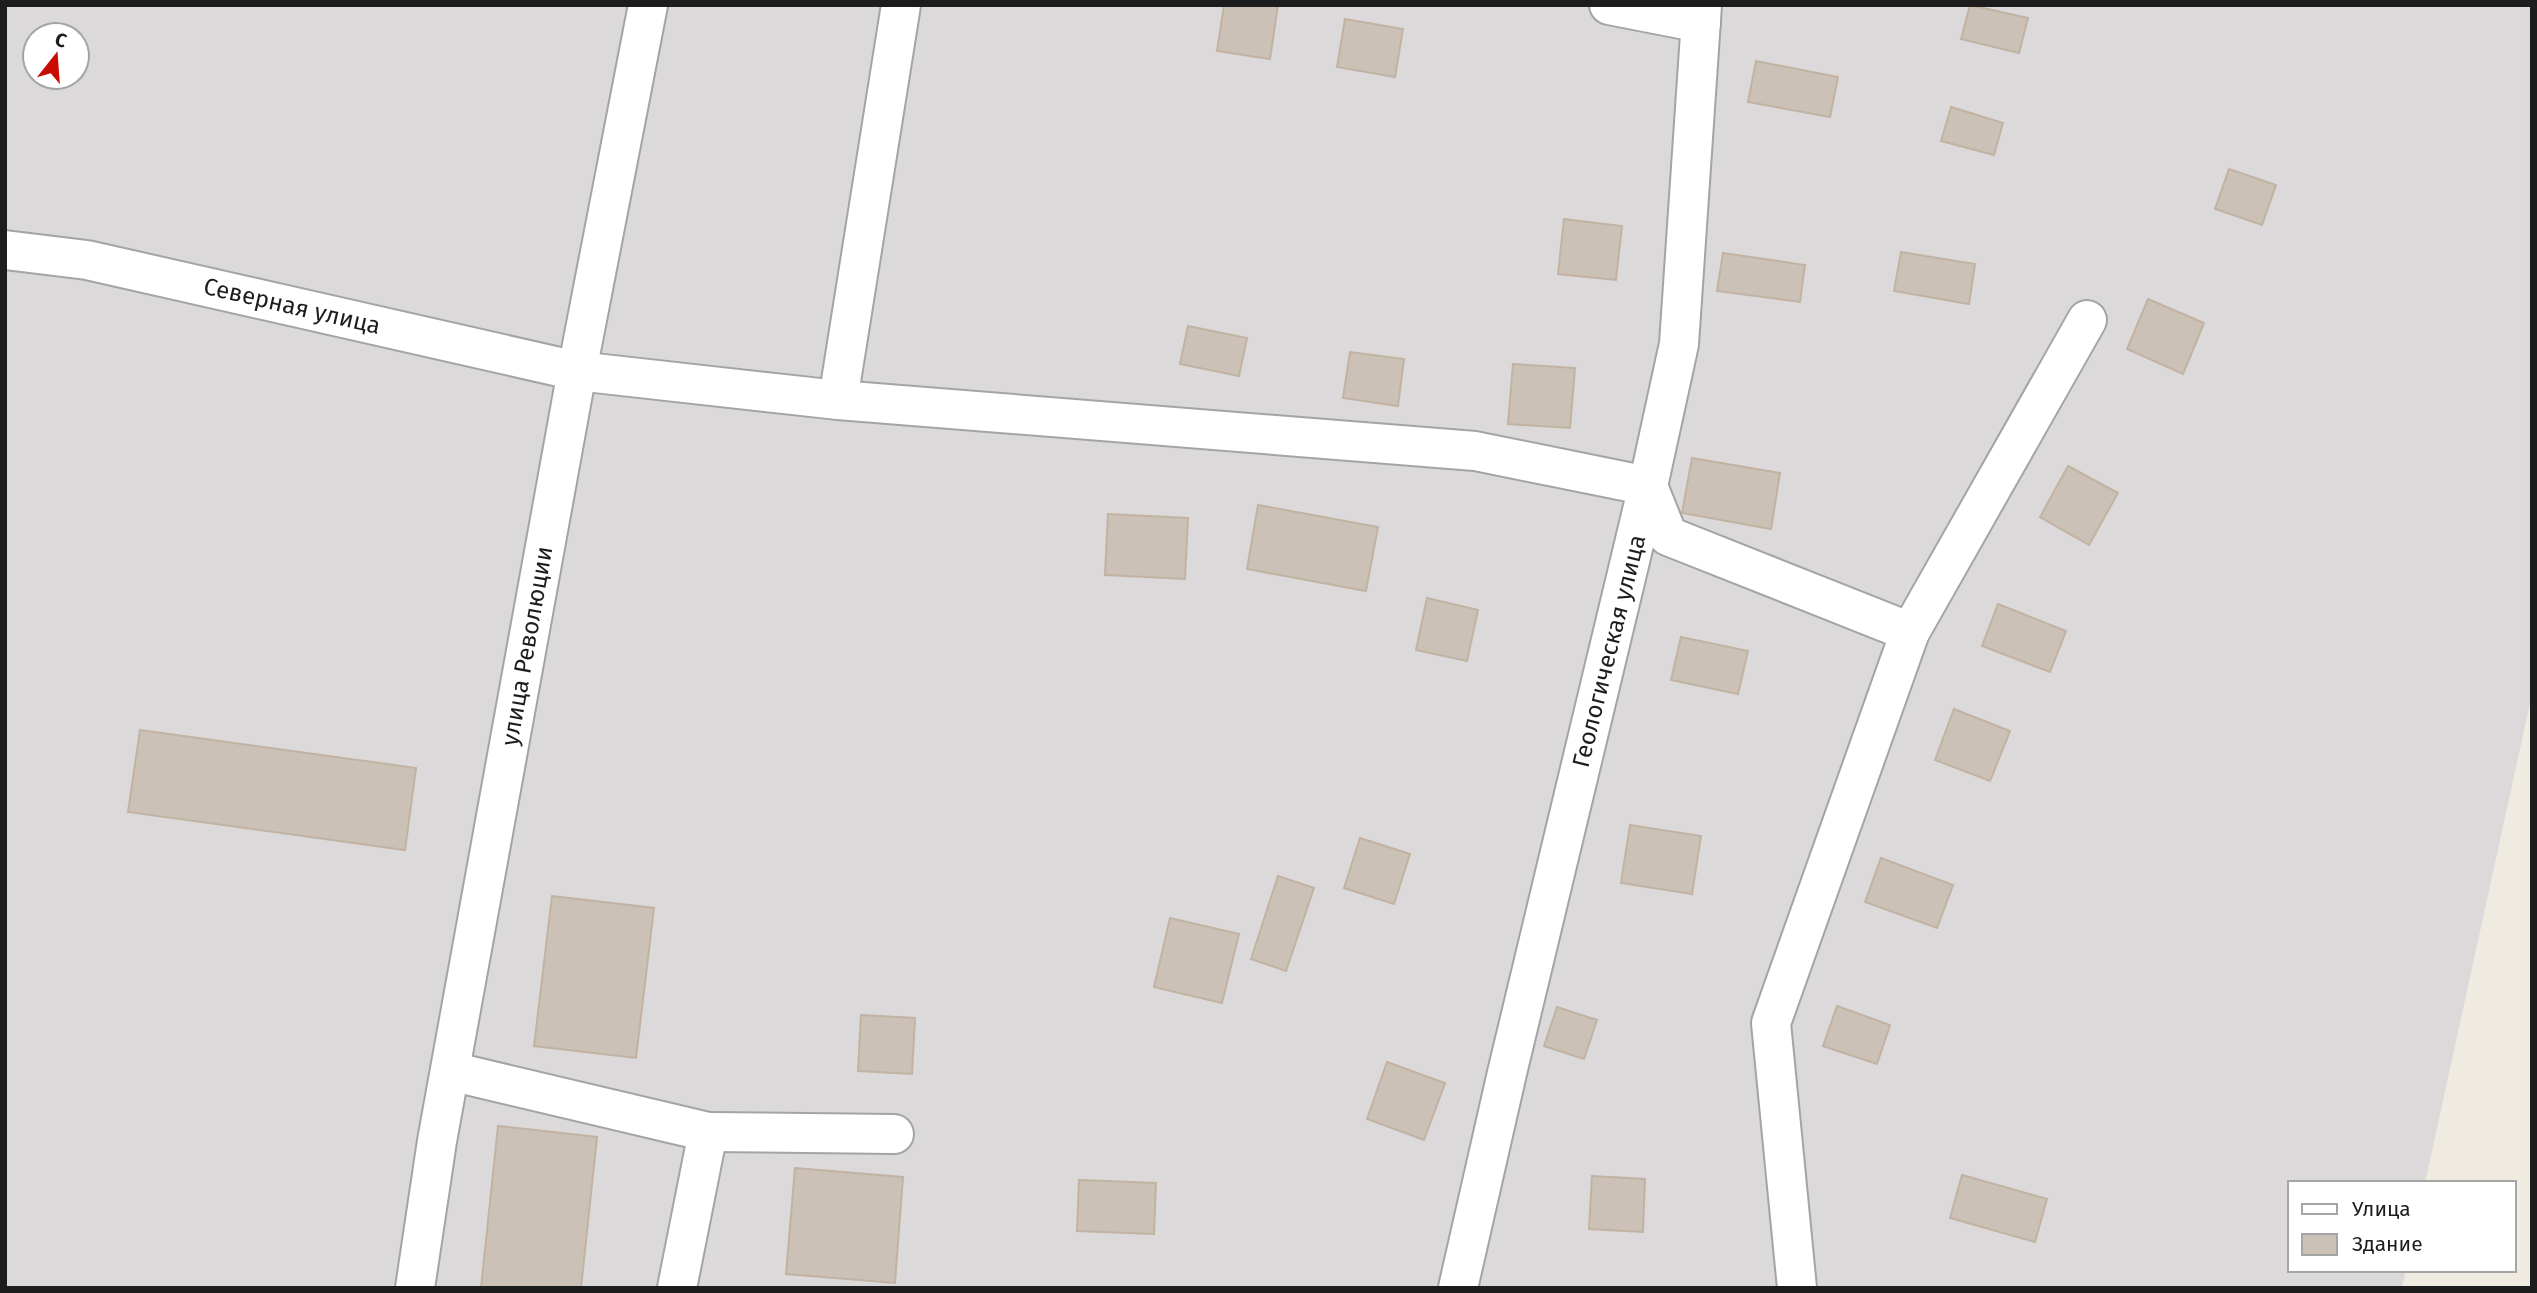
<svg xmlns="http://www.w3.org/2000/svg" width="2537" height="1293" viewBox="0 0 2537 1293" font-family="'Fira Sans',sans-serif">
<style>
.residential{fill:#dbd9d9;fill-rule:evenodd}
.building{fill:#cbc1b7;stroke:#c2b2a2;stroke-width:2}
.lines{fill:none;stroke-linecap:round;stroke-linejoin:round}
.minor-casing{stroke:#a4a4a4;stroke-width:42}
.minor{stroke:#fff;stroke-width:38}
.labels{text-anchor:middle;stroke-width:7;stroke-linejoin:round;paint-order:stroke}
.street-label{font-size:24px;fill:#1d1d1d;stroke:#fff}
</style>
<rect width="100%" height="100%" fill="#efebe1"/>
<!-- residential -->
<path class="residential" d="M5,5H2532V694L2425,1183H2290V1270H2406L2402,1288H5ZM35,35H77V77H35Z"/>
<!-- building -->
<g class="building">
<path d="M1224,5H1278L1270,59L1217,51Z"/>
<path d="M1970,5L2028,18L2019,53L1961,39Z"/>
<path d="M1345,19L1403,29L1395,77L1337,67Z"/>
<path d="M1756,61L1838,77L1830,117L1748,102Z"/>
<path d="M1951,107L2003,123L1994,155L1941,141Z"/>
<path d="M2229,169L2276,185L2262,225L2215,209Z"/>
<path d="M1564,219L1622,226L1616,280L1558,274Z"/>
<path d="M1901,252L1975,264L1969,304L1894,291Z"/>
<path d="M1723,253L1805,265L1800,302L1717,291Z"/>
<path d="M2148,299L2204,323L2183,374L2127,349Z"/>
<path d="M1188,326L1247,338L1239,376L1180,364Z"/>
<path d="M1350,352L1404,359L1398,406L1343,398Z"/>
<path d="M1513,364L1575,368L1570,428L1508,424Z"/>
<path d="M1692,458L1780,473L1771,529L1682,513Z"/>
<path d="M2068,466L2118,493L2089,545L2040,517Z"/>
<path d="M1258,505L1378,527L1366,591L1247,569Z"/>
<path d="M1108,514L1188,518L1185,579L1105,575Z"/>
<path d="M1427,598L1478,610L1467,661L1416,650Z"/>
<path d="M1998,604L2066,631L2050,672L1982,646Z"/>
<path d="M1681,637L1748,651L1738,694L1671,680Z"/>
<path d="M1954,709L2010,731L1990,781L1935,760Z"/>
<path d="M140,730L416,768L405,850L128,812Z"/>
<path d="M1630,825L1701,836L1692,894L1621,883Z"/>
<path d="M1360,838L1410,854L1394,904L1344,888Z"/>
<path d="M1881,858L1953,885L1937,928L1865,902Z"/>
<path d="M1278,876L1314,888L1286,971L1251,959Z"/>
<path d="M552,896L654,908L636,1058L534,1046Z"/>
<path d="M1170,918L1239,934L1222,1003L1154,987Z"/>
<path d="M1837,1006L1890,1025L1877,1064L1823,1046Z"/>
<path d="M1557,1007L1597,1020L1584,1059L1544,1046Z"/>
<path d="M861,1015L915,1018L912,1074L858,1071Z"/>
<path d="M1387,1062L1445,1083L1424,1140L1367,1119Z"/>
<path d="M498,1126L597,1137L581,1288H481Z"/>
<path d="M795,1168L903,1177L895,1283L786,1274Z"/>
<path d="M1962,1175L2047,1199L2035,1242L1950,1218Z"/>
<path d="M1592,1176L1645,1179L1643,1232L1589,1229Z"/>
<path d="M1079,1180L1156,1183L1154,1234L1077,1231Z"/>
</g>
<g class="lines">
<!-- minor casing -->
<g class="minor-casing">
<g id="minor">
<path d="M1609,5L1701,23"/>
<path d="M5,250L87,260L577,371L838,400L1475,451L1648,486L1668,536L1910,632L1771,1023L1797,1288"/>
<path d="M838,400L901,5"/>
<path d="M1910,632L2087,320"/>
<path d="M450,1071L708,1132L677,1288"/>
<path d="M708,1132L894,1134"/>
<path d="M415,1288L437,1141L577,371L648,5"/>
<path d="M1458,1288L1507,1073L1648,486L1679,344L1702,5"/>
</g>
</g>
<!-- minor -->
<use href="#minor" class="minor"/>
</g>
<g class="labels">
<!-- street labels -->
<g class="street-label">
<text transform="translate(292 306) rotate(13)" y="8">Северная улица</text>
<text transform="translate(527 646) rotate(-80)" y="8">улица Революции</text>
<text transform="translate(1609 651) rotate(-76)" y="8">Геологическая улица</text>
</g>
</g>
<!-- border -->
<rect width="2537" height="1293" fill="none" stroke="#1d1d1d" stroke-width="14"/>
<!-- legend -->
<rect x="2288" y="1181" width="228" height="91" fill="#ffffff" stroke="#a5a5a5" stroke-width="2"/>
<rect x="2302" y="1204" width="35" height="10" fill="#ffffff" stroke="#a5a5a5" stroke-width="2"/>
<text x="2352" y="1216" font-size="21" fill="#1d1d1d">Улица</text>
<rect x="2302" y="1234" width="35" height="21" fill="#cbc1b7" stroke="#a5a5a5" stroke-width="2"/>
<text x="2352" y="1251" font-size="21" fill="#1d1d1d">Здание</text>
<!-- north arrow -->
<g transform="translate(56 56) rotate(17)"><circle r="33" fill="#ffffff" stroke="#a5a5a5" stroke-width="2"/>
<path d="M0-5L12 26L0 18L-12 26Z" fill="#c90b00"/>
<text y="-10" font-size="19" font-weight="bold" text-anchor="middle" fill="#1d1d1d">С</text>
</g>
</svg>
